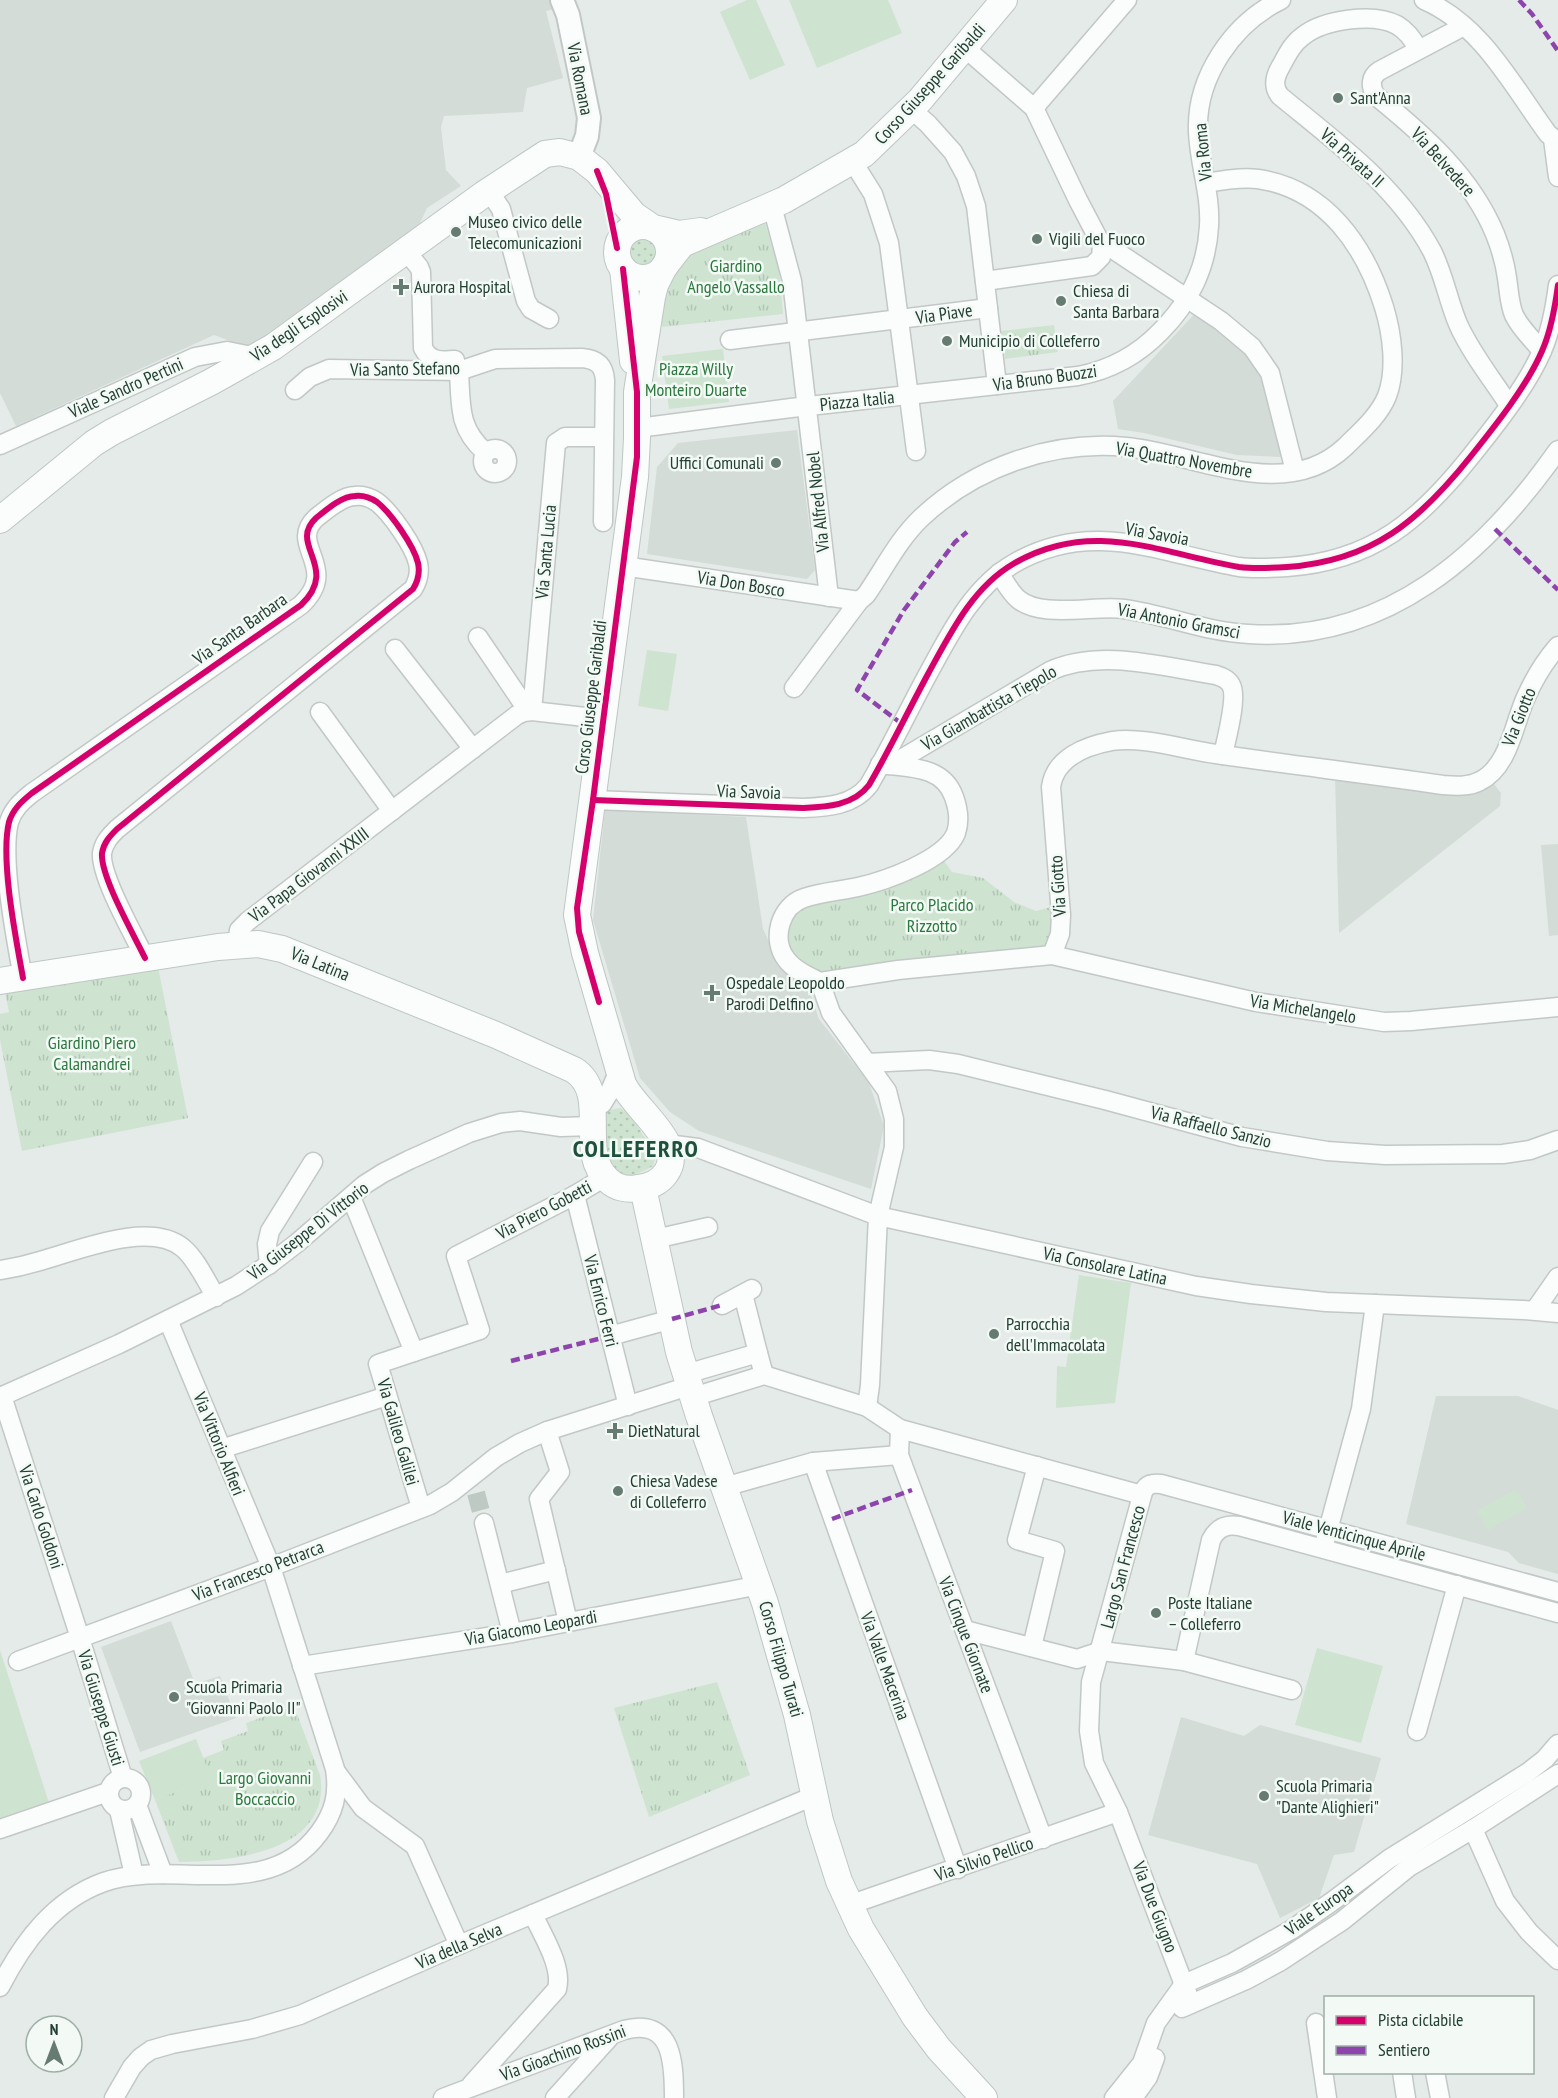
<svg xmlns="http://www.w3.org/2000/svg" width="1558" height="2098" viewBox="0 0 1558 2098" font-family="'PT Sans Narrow',sans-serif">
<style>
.built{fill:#d3dcd7}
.grass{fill:url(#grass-dots)}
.park{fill:url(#park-tufts)}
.garden{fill:#cee4d1}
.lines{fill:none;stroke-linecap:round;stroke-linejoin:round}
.minor-tunnel{stroke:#bec9c4;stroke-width:18;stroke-dasharray:18 9;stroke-linecap:butt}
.minor-casing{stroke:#c2c8c5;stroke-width:21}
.tertiary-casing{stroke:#c2c8c5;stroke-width:26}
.secondary-casing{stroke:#bec7c3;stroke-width:28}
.minor{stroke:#fbfcfc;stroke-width:18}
.tertiary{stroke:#fbfcfc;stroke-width:22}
.secondary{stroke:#fbfcfc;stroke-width:26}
.quiet{stroke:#8e44ad;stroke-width:4.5;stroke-dasharray:9 4.5;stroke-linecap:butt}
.cycleway-casing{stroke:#f3f9f5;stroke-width:10}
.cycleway{stroke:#d6006c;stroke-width:6}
.poi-dot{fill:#667b72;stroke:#f3f9f5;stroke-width:2}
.labels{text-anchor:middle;stroke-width:5;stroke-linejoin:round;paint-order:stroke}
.street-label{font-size:18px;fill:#223f33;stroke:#f3f9f5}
.poi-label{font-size:18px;fill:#223f33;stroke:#f3f9f5;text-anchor:start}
.park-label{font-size:18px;fill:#2b773d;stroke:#f3f9f5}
.district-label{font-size:24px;font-weight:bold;letter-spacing:1.5px;fill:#1d513d;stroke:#f3f9f5}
</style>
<defs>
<pattern id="grass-dots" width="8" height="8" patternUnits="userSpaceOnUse" patternTransform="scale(1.5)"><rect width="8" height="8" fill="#cee4d1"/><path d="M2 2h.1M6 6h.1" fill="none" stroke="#b1c5b4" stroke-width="1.8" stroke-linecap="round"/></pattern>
<pattern id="park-tufts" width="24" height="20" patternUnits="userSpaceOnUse" patternTransform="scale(1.5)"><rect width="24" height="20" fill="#cee4d1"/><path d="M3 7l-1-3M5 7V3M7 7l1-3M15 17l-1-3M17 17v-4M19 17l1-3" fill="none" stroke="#b1c5b4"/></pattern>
</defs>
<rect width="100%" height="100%" fill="#e5ebe8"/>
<!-- built -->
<g class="built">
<path d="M0,0H557L560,8L546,11L563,78L527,88L523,112L444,116L441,127L446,170L461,186L427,208L418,227L252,349L214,335L16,426L0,393Z"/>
<path d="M1200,308L1231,332L1266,376L1281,457L1237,455L1144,433L1118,429L1113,401Z"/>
<path d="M797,430L815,570L807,579L647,554L657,467L678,443Z"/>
<path d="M1335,776L1490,779L1501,793L1500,806L1339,933Z"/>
<path d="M605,810L746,817L763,929L780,966L807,984L819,1019L869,1083L884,1126L871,1189L699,1131L670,1112L640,1078L593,920Z"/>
<path d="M1558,844V935L1549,936L1541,845Z"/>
<path d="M1436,1396H1518L1558,1410V1574L1519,1563L1508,1552L1406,1524Z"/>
<path d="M171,1621L195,1684L220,1676L236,1718L140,1752L101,1647Z"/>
<path d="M1181,1717L1244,1736L1260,1725L1381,1758L1354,1852L1334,1855L1319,1898L1280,1918L1257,1864L1148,1835Z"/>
</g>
<!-- grass -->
<g class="grass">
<circle cx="643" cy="252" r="16"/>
<path d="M620,1108L631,1116L656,1156L653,1166C627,1181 616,1179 606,1150C602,1138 600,1130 602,1117L610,1110Z"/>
</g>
<!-- park -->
<g class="park">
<path d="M764,219L779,270L783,314L662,327L659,300L682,255Z"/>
<path d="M1054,325L1058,352L1005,359L1001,331Z"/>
<path d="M940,855L952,872L983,878L1014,902L1036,911L1051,907C1054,922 1052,933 1046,947L823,973L799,962L791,950L787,931L792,917L805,904Z"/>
<path d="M156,957L188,1118L22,1151L0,1040V1014L9,1012L4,987Z"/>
<path d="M717,1682L750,1775L649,1817L614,1708Z"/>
<path d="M294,1706L320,1775C333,1851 232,1862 179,1862L155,1800L210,1778L203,1758L224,1750L221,1741L248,1731L246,1723Z"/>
</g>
<!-- garden -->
<g class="garden">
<path d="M747,0H756L785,65L750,80L720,12Z"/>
<path d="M789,0H888L902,33L817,68Z"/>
<path d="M723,349L729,402L669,409L662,356Z"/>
<path d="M647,650L677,654L668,711L638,706Z"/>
<path d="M1079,1275L1131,1283L1115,1403L1056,1408L1057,1366L1066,1367Z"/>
<path d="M1516,1489L1527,1508L1488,1530L1477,1511Z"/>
<path d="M1317,1648L1383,1666L1361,1743L1295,1725Z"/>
<path d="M0,1650L49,1803L0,1818Z"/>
<path d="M196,1739L211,1778L155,1800L139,1761Z"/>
</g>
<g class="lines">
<!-- minor-tunnel -->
<path class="minor-tunnel" d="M476,1493L484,1523"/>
<!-- minor casing -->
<g class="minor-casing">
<g id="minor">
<path d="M1424,0C1482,25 1512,85 1548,134L1558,142"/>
<path d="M1464,26L1379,71C1370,77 1370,87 1376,96C1424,135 1471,176 1495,234C1501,249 1505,263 1507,278C1509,290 1509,303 1514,315C1520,328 1533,340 1542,351"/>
<path d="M965,48L1034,108L1078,200L1099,240L1221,321L1252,347L1270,373L1295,471"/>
<path d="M1418,49C1413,39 1407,31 1397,25C1373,12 1323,20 1303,36C1292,44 1287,55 1281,66C1275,76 1272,86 1280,96C1336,142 1397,186 1432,251C1444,275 1448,300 1458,324C1471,353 1492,379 1509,405"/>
<path d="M1034,108L1127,0"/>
<path d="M911,109L928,124L953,152L966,176L976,206L997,385"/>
<path d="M1553,139L1558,177"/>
<path d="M853,162L873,194L889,243L916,451"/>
<path d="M484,194L495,200L501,209L526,301L531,309L549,319"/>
<path d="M772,206L792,281L829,597"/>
<path d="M406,251L419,267L421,272L423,348C430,362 441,361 455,360"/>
<path d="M985,281L1092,266L1101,257L1102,246L1099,240"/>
<path d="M730,340L988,308"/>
<path d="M459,371C461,406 458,428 485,452"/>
<path d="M295,390L310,377L329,369L459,371L495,359L582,358C596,359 604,365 605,380L603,522"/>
<path d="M638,428L791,408L1078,376C1110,370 1138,355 1161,331C1189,303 1207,267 1209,226C1211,194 1199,164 1198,131C1196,77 1233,23 1281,0"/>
<path d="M0,445L195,357L227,351L256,357"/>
<circle cx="495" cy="461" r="12"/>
<path d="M623,566L859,601"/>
<path d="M999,573C1005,582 1010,592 1018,599C1041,619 1094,605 1124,609C1167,615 1206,632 1249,634C1386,643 1485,554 1558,450"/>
<path d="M478,637L528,711"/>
<path d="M395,649L473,749"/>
<path d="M794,688L859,601L866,595C884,569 898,540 921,518C975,467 1052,440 1126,447C1195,453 1284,504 1345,447C1360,432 1379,416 1387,396C1397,370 1392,333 1384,307C1365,246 1326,189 1258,179C1241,177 1223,180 1206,183"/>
<path d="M532,711L556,443L565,437H604"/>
<path d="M320,712L392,811"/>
<path d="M880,764C908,768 943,765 954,797C958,808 960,821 956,833C945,860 885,881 858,887C840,891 822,892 804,898C780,906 771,939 786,959C794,970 808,976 820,982L898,970L1052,955L1256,1002L1384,1022L1411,1021L1558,1007"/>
<path d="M891,765L1050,671C1101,648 1163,667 1216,675C1222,677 1228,679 1231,685C1238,697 1226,740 1223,755"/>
<path d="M593,800L803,808C826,807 853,806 869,785C890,749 908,711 928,674C950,634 972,588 1013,564C1092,518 1159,553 1239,567C1255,569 1271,568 1287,567C1373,561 1420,520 1471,456C1495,426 1527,386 1542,351C1551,331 1555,308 1558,285"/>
<path d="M237,945L239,930L248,921L517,715L524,712L532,711L603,719"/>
<path d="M1052,955L1060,934L1061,915L1051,787C1055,758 1085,746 1112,741C1142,736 1186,750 1216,754C1292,765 1368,774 1443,785C1455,786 1469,787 1480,781C1509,767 1514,723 1526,697C1534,679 1545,661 1558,646"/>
<path d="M23,978C16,939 0,859 9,822C13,809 22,801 32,793L301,605C341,567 287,545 316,518C326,510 342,496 355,496C363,495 371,498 377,502C391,513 414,546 418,563C420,572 418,581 413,589L117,829C110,836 104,842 102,853C100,876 134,935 145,958"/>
<path d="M820,982L831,1013L887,1091L894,1119V1147L878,1216L870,1385L867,1407"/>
<path d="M867,1063L929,1060L958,1064L1105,1100L1242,1137L1327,1151L1385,1155L1503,1154L1530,1150L1558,1140"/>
<path d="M602,1104L610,1091L619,1070"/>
<path d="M667,1144L698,1148L878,1216L1196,1286L1251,1294L1326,1302L1523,1310L1558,1313"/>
<path d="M575,1195L628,1406"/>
<path d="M351,1197L414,1352"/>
<path d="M655,1239L708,1227"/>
<path d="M269,1265L267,1244L270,1231L313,1162"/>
<path d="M0,1270C14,1268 27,1265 40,1261C77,1251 149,1220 183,1248C197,1260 206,1281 216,1297"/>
<path d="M743,1294L758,1353"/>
<path d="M722,1305L752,1289"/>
<path d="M1535,1310L1558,1277"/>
<path d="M610,1336L672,1319"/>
<path d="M686,1374L758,1353L764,1375L693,1397"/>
<path d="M764,1375L867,1407L900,1429L1142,1495"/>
<path d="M2,1396L80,1638L123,1778"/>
<path d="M0,1397L119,1344L236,1286L271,1263L297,1243L364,1185L383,1173L409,1160L469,1133L501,1123L520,1121L561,1127L592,1126"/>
<path d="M900,1429L899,1455L1043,1839"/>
<path d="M547,1431L560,1472L539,1499L568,1622"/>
<path d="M221,1449L387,1396"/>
<path d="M813,1462L958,1869"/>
<path d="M724,1487L813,1462L899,1455"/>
<path d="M421,1508L378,1364L480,1330L456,1256L575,1195L605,1177"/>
<path d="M484,1523L512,1633"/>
<path d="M1325,1541L1361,1409L1375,1304"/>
<path d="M500,1584L556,1570"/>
<path d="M965,1630L1077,1659L1101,1651L1184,1661L1292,1690"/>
<path d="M1032,1647L1055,1551L1017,1540L1037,1466"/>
<path d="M18,1661L271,1567L430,1505L452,1492L496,1457L520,1443L547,1431L689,1386"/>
<path d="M1184,1661L1211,1540C1217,1528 1226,1524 1239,1526L1558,1613"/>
<path d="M302,1666L512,1633L760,1585"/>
<path d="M1417,1731L1457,1585"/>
<path d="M337,1773L363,1808L415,1846L459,1945"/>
<circle cx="125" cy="1794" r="16"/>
<path d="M137,1805L163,1874"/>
<path d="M119,1810L134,1875"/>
<path d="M0,1829L108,1792"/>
<path d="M1473,1829L1505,1901L1529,1932L1558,1960"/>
<path d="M849,1905L1118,1812"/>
<path d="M0,1987C23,1942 54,1900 104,1882C172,1858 267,1904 319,1833C334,1813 339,1794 335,1769L271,1567L168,1320"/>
<path d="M1191,2003L1118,1812L1094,1763L1089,1731L1091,1682L1143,1492C1147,1484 1152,1483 1161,1484L1558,1592"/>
<path d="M1182,2008L1246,1980L1281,1961L1342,1921L1409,1867L1473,1829L1558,1774"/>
<path d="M1316,2023L1327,2098"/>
<path d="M1402,2072L1406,2098"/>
<path d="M1435,2072L1440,2098"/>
<path d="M471,2085L557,1989C563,1966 542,1935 533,1914"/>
<path d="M114,2098L132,2067L141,2057L151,2050L172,2044L252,2029L300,2015L459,1945L816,1795"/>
<path d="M443,2098L624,2030C673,2017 674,2063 674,2098"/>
<path d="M555,2098L609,2038"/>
<path d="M1114,2098L1142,2063L1156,2023L1184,1984L1232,1963L1291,1930L1330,1903L1389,1859L1527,1773L1545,1759L1558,1744"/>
<path d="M1133,2098L1148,2077L1155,2058"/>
</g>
</g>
<!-- tertiary casing -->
<g class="tertiary-casing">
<path id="tertiary" d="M562,0L568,15L589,118L587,136L579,157"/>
</g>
<!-- secondary casing -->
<g class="secondary-casing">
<g id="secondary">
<circle cx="643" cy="252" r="26"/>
<path d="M623,269L633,361"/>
<path d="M0,520L94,443L112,432L211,382L273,347L484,194L545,154L560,152L579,157L597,171L634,215L653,228L679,234L701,231"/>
<path d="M0,981L218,947L258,944L282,949L496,1035L574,1070C611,1094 576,1152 608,1180C616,1188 628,1190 638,1188C649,1187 660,1182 666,1173C687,1144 634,1109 623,1084L585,953L577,915L635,477L637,438V392L652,297L655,285L664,267L682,244L784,200L864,154L920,100L1004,0"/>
<path d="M643,1188L679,1352L699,1416L765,1603L797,1715L820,1821L839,1881L861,1929L915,2017L939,2049L984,2098"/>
</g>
</g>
<!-- minor -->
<use href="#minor" class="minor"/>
<!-- tertiary -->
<use href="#tertiary" class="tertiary"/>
<!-- secondary -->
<use href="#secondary" class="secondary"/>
<!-- quiet -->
<g class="quiet">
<path d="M1519,0L1532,14L1558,51"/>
<path d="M1495,529L1558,590"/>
<path d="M902,724L857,690L904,610L955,542L967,532"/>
<path d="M672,1319L722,1305"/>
<path d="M511,1361L610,1336"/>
<path d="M832,1519L912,1490"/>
</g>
<!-- cycleway casing -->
<g class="cycleway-casing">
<g id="cycleway">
<path d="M597,171L606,194L617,248"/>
<path d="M593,800L803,808C826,807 853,806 869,785C890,749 908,711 928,674C950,634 972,588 1013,564C1092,518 1159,553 1239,567C1255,569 1271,568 1287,567C1373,561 1420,520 1471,456C1495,426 1527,386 1542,351C1551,331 1555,308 1558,285"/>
<path d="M23,978C16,939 0,859 9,822C13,809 22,801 32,793L301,605C341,567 287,545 316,518C326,510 342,496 355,496C363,495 371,498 377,502C391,513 414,546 418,563C420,572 418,581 413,589L117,829C110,836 104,842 102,853C100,876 134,935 145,958"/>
<path d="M599,1002L579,932L577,908L593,800L637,457V392L623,269"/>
</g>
</g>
<!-- cycleway -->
<use href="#cycleway" class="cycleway"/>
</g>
<!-- markers -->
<g class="poi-dot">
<circle cx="1338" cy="98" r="6"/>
<circle cx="456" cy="232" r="6"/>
<circle cx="1037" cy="239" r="6"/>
<path d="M398 278h6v6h6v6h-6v6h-6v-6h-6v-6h6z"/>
<circle cx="1061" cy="301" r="6"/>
<circle cx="947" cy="341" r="6"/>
<circle cx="776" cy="463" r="6"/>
<path d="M709 984h6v6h6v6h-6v6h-6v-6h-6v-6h6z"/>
<circle cx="994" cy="1334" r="6"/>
<path d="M612 1422h6v6h6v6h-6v6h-6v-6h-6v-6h6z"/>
<circle cx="618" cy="1491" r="6"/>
<circle cx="1156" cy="1613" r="6"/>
<circle cx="174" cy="1697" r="6"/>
<circle cx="1264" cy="1796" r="6"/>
</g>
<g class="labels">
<!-- street labels -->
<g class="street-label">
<text transform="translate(580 79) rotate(79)" y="6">Via Romana</text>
<text transform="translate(930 84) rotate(-48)" y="6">Corso Giuseppe Garibaldi</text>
<text transform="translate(1203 152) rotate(-96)" y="6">Via Roma</text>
<text transform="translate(1352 158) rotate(42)" y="6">Via Privata II</text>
<text transform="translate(1443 162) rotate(48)" y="6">Via Belvedere</text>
<text transform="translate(944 314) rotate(-8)" y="6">Via Piave</text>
<text transform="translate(299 326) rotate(-34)" y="6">Via degli Esplosivi</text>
<text transform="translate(405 369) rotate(-1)" y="6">Via Santo Stefano</text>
<text transform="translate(1045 378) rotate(-8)" y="6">Via Bruno Buozzi</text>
<text transform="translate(126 388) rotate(-24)" y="6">Viale Sandro Pertini</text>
<text transform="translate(857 401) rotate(-6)" y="6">Piazza Italia</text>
<text transform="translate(1184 460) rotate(10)" y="6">Via Quattro Novembre</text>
<text transform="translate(818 502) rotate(-96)" y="6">Via Alfred Nobel</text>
<text transform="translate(1157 534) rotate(10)" y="6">Via Savoia</text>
<text transform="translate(546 552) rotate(-85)" y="6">Via Santa Lucia</text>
<text transform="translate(741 584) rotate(9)" y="6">Via Don Bosco</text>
<text transform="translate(1179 621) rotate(11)" y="6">Via Antonio Gramsci</text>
<text transform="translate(240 629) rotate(-35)" y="6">Via Santa Barbara</text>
<text transform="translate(591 697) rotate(-83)" y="6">Corso Giuseppe Garibaldi</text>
<text transform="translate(989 708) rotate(-30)" y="6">Via Giambattista Tiepolo</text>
<text transform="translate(1519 717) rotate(-68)" y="6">Via Giotto</text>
<text transform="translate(749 792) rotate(2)" y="6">Via Savoia</text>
<text transform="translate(309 875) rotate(-37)" y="6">Via Papa Giovanni XXIII</text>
<text transform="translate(1058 886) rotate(-94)" y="6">Via Giotto</text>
<text transform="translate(320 964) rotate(22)" y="6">Via Latina</text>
<text transform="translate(1303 1009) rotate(9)" y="6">Via Michelangelo</text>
<text transform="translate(1211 1127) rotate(14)" y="6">Via Raffaello Sanzio</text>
<text transform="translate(544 1210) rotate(-28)" y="6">Via Piero Gobetti</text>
<text transform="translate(308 1231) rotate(-38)" y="6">Via Giuseppe Di Vittorio</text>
<text transform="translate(1105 1266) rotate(12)" y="6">Via Consolare Latina</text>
<text transform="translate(601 1301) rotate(76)" y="6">Via Enrico Ferri</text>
<text transform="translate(398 1432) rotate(74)" y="6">Via Galileo Galilei</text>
<text transform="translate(219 1444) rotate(68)" y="6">Via Vittorio Alfieri</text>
<text transform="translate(41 1517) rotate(72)" y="6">Via Carlo Goldoni</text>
<text transform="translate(1354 1536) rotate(15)" y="6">Viale Venticinque Aprile</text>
<text transform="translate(1123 1567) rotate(-75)" y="6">Largo San Francesco</text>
<text transform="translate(258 1571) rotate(-21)" y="6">Via Francesco Petrarca</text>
<text transform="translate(531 1628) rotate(-10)" y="6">Via Giacomo Leopardi</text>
<text transform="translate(966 1635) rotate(69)" y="6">Via Cinque Giornate</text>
<text transform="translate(781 1659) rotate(74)" y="6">Corso Filippo Turati</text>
<text transform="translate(885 1666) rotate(70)" y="6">Via Valle Macerina</text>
<text transform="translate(101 1708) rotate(73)" y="6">Via Giuseppe Giusti</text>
<text transform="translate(984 1859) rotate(-19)" y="6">Via Silvio Pellico</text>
<text transform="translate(1155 1907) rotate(69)" y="6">Via Due Giugno</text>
<text transform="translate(1319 1909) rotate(-35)" y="6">Viale Europa</text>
<text transform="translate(459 1946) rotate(-23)" y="6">Via della Selva</text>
<text transform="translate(563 2053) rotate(-20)" y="6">Via Gioachino Rossini</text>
</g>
<!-- poi labels -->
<g class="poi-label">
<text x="1350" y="104">Sant'Anna</text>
<text x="468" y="228">Museo civico delle<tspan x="468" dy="21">Telecomunicazioni</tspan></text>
<text x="1049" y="245">Vigili del Fuoco</text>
<text x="414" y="293">Aurora Hospital</text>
<text x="1073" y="297">Chiesa di<tspan x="1073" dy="21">Santa Barbara</tspan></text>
<text x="959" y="347">Municipio di Colleferro</text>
<text x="764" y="469" text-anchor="end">Uffici Comunali</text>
<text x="726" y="989">Ospedale Leopoldo<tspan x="726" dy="21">Parodi Delfino</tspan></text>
<text x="1006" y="1330">Parrocchia<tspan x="1006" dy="21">dell'Immacolata</tspan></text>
<text x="628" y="1437">DietNatural</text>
<text x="630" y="1487">Chiesa Vadese<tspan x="630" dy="21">di Colleferro</tspan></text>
<text x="1168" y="1609">Poste Italiane<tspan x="1168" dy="21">– Colleferro</tspan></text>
<text x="186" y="1693">Scuola Primaria<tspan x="186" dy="21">"Giovanni Paolo II"</tspan></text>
<text x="1276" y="1792">Scuola Primaria<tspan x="1276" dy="21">"Dante Alighieri"</tspan></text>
</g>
<!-- park labels -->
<g class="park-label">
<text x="736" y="272">Giardino<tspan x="736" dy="21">Angelo Vassallo</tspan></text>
<text x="696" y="375">Piazza Willy<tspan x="696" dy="21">Monteiro Duarte</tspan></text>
<text x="932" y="911">Parco Placido<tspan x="932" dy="21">Rizzotto</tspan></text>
<text x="92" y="1049">Giardino Piero<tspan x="92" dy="21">Calamandrei</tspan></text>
<text x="265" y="1784">Largo Giovanni<tspan x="265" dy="21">Boccaccio</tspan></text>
</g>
<!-- district labels -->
<g class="district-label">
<text x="636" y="1157">COLLEFERRO</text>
</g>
</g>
<!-- legend -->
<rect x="1324" y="1996" width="210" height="78" fill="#f3f9f5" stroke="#9fafa7" stroke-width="1.5"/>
<rect x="1336" y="2016" width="30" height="9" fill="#d6006c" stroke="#9fafa7" stroke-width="1.5"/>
<text x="1378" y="2026" font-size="18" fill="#223f33">Pista ciclabile</text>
<rect x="1336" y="2046" width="30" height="9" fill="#8e44ad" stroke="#9fafa7" stroke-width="1.5"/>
<text x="1378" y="2056" font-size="18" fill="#223f33">Sentiero</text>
<!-- north arrow -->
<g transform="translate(54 2044)"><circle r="28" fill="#f3f9f5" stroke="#9fafa7" stroke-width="1.5"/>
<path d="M0-4.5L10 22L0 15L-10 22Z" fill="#667b72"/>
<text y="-9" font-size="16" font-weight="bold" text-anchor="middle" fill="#223f33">N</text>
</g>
</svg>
